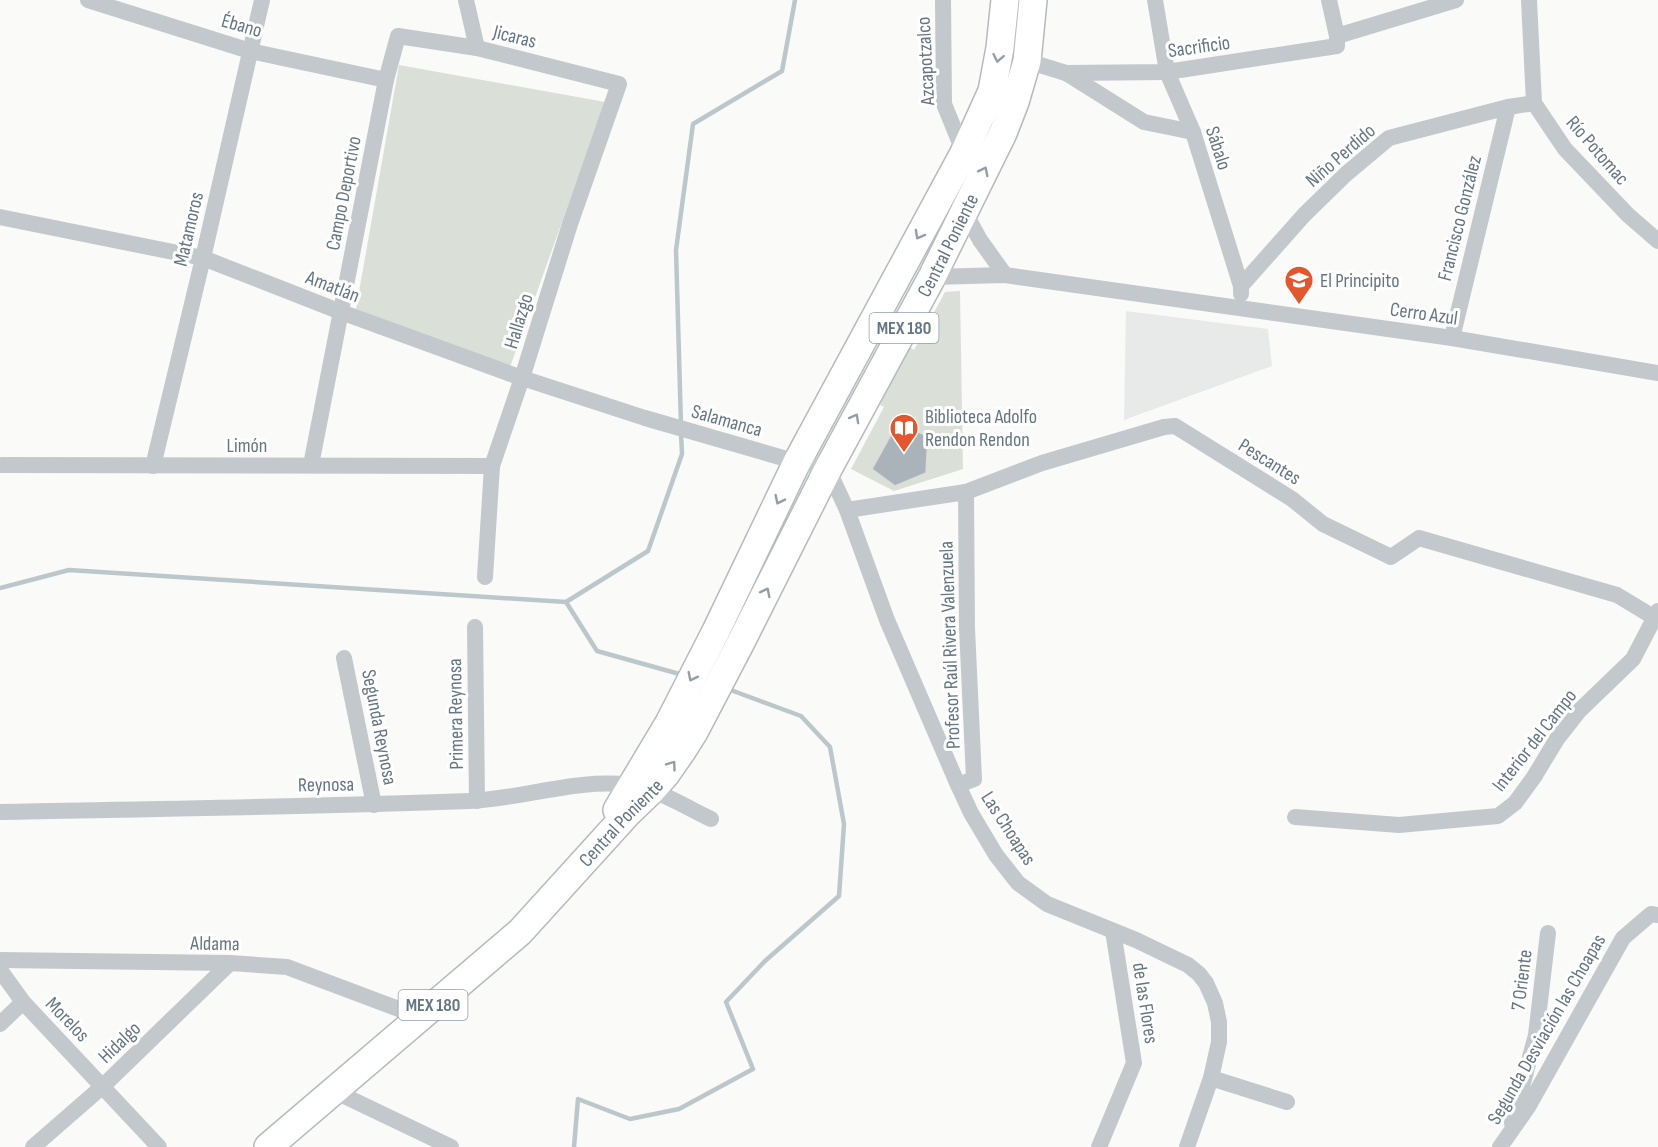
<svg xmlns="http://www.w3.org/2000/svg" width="1658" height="1147" viewBox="0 0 1658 1147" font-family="'Sofia Sans Condensed',sans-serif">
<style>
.built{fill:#e8e9e9}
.green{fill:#dadfd7}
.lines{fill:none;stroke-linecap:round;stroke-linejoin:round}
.stream{stroke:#bbc7cb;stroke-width:4.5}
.building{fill:#aab3b9;stroke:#dcdcda;stroke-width:1.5}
.primary-casing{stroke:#b5babe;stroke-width:30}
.street{stroke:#c3c8cc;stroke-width:16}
.primary{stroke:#fff;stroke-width:27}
.oneway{stroke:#939fa8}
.labels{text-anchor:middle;stroke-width:6;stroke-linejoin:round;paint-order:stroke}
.shield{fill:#fff;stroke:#939fa8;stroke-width:1.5}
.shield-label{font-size:18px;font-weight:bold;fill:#657683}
.street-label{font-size:20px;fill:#657683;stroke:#fff}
.poi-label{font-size:20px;fill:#657683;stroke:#fff;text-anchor:start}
</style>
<rect width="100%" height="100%" fill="#fafaf8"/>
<!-- built -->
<path class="built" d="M1126,311L1268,329L1272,366L1124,420Z"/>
<!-- green -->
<g class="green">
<path d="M399,65L605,102L509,370L356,309Z"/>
<path d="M960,291L963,469L894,491L851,469L884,407L880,405L908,346L914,350L945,292Z"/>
</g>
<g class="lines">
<!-- stream -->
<g class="stream">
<path d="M681,425L676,250L693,124L782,71L795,0"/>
<path d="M0,588L69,570L566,602L648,551L682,454L681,433"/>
<path d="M566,602L597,651L683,675"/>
<path d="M574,1147L578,1099L630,1119L679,1109L753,1069L726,1002L765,961L839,896L844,824L830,747L801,716L728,689"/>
</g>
</g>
<!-- building -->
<path class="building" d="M897,424L928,436L926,473L895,486L872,469Z"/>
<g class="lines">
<!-- primary casing -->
<g class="primary-casing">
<g id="primary">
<path d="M617,810L669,723L716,631L797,462L964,153L992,91L1000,48L1005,0"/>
<path id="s1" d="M268,1147L520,932L628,813L651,791L666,774L682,751L694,732L740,644L828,469L932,277L1003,133L1015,102L1027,61L1033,0"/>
</g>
</g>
<!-- street -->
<g class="street">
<path d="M88,0L250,51L386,80"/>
<path d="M466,0L477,48"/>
<path d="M943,0L944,104L964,153"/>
<path d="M1155,0L1167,72L1193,132L1241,286V294"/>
<path d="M1529,0L1534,103L1565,149L1628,215L1658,241"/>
<path d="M1337,36L1456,0"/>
<path d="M1027,61L1066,73L1167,72L1337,46V36L1329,0"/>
<path d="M1066,73L1144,122L1193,132"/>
<path d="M962,207L980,240L1005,275"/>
<path d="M0,217L203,258L341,312L522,378L645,418L797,462L828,469L847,510L887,620L958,785L971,813L996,855L1018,883L1047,904L1136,940L1188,965L1199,974L1206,983L1215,1003L1219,1022V1042L1211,1078L1187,1147"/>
<path d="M932,277L1005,275L1452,338L1658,373"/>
<path d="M1241,286L1304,215L1346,174L1389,138L1508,107L1534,103"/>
<path d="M1452,338L1508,107"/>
<path d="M2,465L492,466"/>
<path d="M311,465L386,80L398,36L477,48L619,84L570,224L522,378L492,466L485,577"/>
<path d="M153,466L203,258L262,0"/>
<path d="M847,510L966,492L1042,463L1164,427L1175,426L1292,499L1323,524L1391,557L1419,538L1617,595L1655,618"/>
<path d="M475,627L477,801"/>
<path d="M344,658L374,805"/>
<path d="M958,785L974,779L967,628L966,492"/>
<path d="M0,812C156,809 312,807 469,801C523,799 576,778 631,785C655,788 688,808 711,819"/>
<path d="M1295,817L1399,825L1498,816L1515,803L1534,777L1557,739L1579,711L1633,659L1658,611"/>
<path d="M0,960L230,963L287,967L420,1017"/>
<path d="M0,970L23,1002L159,1147"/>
<path d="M0,1024L23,1002"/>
<path d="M1211,1078L1287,1102"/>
<path d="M334,1091L451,1147"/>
<path d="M1512,1123L1536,1035L1548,933"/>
<path d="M33,1147L103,1086L230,963"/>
<path d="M1099,1147L1134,1063L1113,931"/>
<path d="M1500,1147L1528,1107L1623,938L1651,914L1658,915"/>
</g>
<!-- primary -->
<use href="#primary" class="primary"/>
</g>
<!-- one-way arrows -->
<defs><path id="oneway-chevron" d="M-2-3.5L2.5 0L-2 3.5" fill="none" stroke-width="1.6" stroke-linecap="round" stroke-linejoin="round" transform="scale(1.5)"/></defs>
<g class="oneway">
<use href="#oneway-chevron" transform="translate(998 58) rotate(101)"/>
<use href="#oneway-chevron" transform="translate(984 171) rotate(-63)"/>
<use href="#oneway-chevron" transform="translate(919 235) rotate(119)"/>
<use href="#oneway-chevron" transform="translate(855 418) rotate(-61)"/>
<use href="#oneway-chevron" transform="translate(779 500) rotate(116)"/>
<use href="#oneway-chevron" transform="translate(766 592) rotate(-63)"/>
<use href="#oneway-chevron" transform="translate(692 677) rotate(117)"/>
<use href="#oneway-chevron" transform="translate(672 765) rotate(-54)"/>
</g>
<!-- icons -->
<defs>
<g id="school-pin" transform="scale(1.5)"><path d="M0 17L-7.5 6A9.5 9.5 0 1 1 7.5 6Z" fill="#e4572e" stroke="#fff"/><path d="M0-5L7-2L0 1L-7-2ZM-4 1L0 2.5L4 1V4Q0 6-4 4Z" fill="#fff"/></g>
<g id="library-pin" transform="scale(1.5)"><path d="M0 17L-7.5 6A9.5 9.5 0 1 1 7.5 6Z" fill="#e4572e" stroke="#fff"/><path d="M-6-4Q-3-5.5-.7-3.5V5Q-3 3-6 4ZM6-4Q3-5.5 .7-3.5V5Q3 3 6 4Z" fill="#fff"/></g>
</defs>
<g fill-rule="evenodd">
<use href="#school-pin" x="1299" y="280"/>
<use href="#library-pin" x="904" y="428"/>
</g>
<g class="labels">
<!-- shield labels -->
<g class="shield">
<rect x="869.5" y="313" width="69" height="30" rx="4.5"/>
<rect x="398.5" y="990" width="69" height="30" rx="4.5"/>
</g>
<g class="shield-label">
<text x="904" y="334">MEX 180</text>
<text x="433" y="1011">MEX 180</text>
</g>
<!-- street labels -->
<g class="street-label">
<text transform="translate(242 25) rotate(16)" y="7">Ébano</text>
<text transform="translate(515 36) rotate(14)" y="7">Jicaras</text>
<text transform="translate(1199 46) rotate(-8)" y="7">Sacrificio</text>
<text transform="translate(925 61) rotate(-93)" y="7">Azcapotzalco</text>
<text transform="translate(1219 148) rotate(72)" y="7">Sábalo</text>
<text transform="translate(1598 150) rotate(49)" y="7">Río Potomac</text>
<text transform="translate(1340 155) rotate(-41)" y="7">Niño Perdido</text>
<text transform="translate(343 193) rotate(-79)" y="7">Campo Deportivo</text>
<text transform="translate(1459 218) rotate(-76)" y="7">Francisco González</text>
<text transform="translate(188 229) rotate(-77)" y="7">Matamoros</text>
<text dy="7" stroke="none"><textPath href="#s1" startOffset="1146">Central Poniente</textPath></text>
<text transform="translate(333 286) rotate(21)" y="7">Amatlán</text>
<text transform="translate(1424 313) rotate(8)" y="7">Cerro Azul</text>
<text transform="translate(518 321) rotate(-73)" y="7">Hallazgo</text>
<text transform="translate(727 420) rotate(16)" y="7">Salamanca</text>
<text x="247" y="452">Limón</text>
<text transform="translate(1270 461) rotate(32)" y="7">Pescantes</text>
<text transform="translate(949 645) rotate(-92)" y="7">Profesor Raúl Rivera Valenzuela</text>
<text transform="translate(455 714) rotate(-91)" y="7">Primera Reynosa</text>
<text transform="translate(380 727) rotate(79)" y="7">Segunda Reynosa</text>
<text transform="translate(1534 740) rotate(-52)" y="7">Interior del Campo</text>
<text transform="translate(326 784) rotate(-1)" y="7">Reynosa</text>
<text dy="7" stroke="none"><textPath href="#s1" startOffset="480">Central Poniente</textPath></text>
<text transform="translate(1009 828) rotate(57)" y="7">Las Choapas</text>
<text transform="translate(215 943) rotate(1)" y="7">Aldama</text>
<text transform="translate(1521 980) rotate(-83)" y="7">7 Oriente</text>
<text transform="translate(1146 1003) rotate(81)" y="7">de las Flores</text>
<text transform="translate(68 1019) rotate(46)" y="7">Morelos</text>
<text transform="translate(1546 1029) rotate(-60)" y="7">Segunda Desviación las Choapas</text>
<text transform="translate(119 1042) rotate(-44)" y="7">Hidalgo</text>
</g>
<!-- poi labels -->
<g class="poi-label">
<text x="1320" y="287">El Principito</text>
<text x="925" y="423">Biblioteca Adolfo<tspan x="925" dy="23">Rendon Rendon</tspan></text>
</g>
</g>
</svg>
